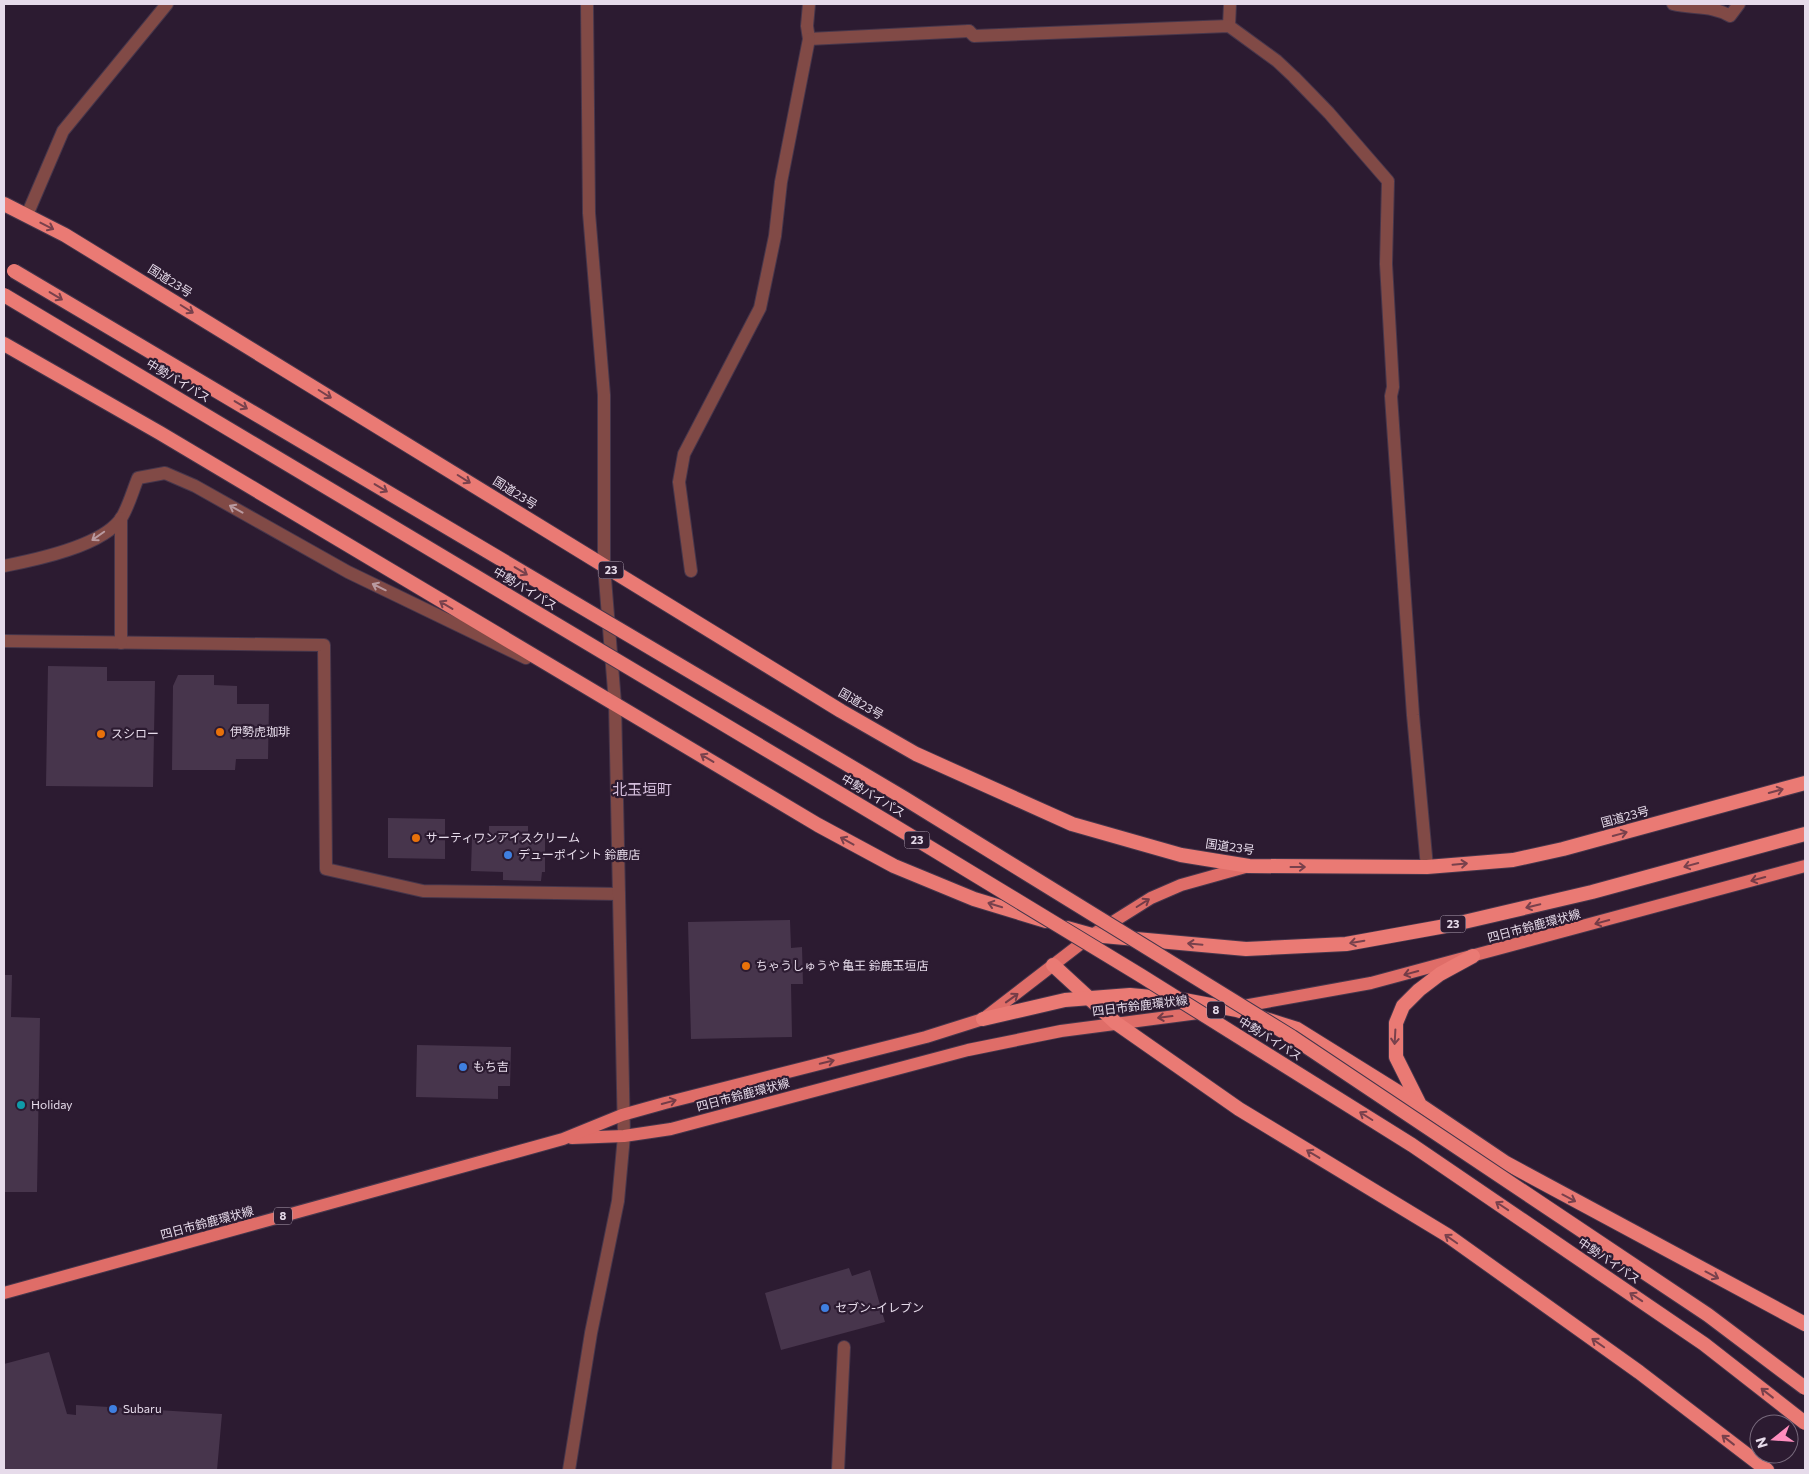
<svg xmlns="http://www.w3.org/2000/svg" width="1809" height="1474" viewBox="0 0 1809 1474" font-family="Commissioner,'Noto Sans JP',sans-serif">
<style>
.building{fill:#47354c}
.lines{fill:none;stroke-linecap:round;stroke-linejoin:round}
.service-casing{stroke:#46364b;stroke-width:14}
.minor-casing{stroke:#46364b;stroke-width:14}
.tertiary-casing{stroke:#46364b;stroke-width:14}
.primary-casing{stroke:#46364b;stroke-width:14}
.trunk-casing{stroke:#46364b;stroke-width:16}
.service{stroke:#814a46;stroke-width:12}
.minor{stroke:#814a46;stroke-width:12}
.tertiary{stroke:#814a46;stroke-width:12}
.primary{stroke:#df6d68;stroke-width:12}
.trunk{stroke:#ea7a74;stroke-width:14}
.trunk-bridge-casing{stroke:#46364b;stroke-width:16;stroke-linecap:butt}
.trunk-bridge{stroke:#ea7a74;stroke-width:14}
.oneway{stroke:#78414c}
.oneway2{stroke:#b99aa0}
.oneway3{stroke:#743c47}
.food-dot{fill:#e8710a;stroke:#2c1b31;stroke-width:2}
.shop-dot{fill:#3f7fe0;stroke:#2c1b31;stroke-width:2}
.culture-dot{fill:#0f9aa8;stroke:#2c1b31;stroke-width:2}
.labels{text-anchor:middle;stroke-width:4.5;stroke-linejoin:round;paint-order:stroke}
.shield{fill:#2c1b31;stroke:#aea1b2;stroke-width:1}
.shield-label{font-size:11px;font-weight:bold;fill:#e6dbea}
.street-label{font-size:12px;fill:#e6dbea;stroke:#2c1b31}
.poi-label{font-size:12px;fill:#e6dbea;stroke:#2c1b31;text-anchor:start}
.quarter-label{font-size:15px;fill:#d4bedb;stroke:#2c1b31}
</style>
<rect width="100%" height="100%" fill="#2c1b31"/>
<!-- building -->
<g class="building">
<path d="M48,666L107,667V681H155L153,787L46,786Z"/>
<path d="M178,675H214V685L237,686V704H269L268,759H236L235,770H172L173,686Z"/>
<path d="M388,818L445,819V859L388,858Z"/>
<path d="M489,826H528V837L545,838V872H542L541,881L503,880V872L471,871L472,837L489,838Z"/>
<path d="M790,920L791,948L802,947L803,984H791L792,1037L691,1039L688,922Z"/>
<path d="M4,975H12L11,1017L40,1018L37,1192H4Z"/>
<path d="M417,1045L511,1047L510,1086H498V1099L416,1097Z"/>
<path d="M849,1268L852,1276L870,1270L885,1322L781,1350L765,1293Z"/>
<path d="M49,1352L67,1414L76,1415V1405L222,1414L217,1470H4V1364Z"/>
</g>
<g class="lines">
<!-- service casing -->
<g class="service-casing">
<g id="service">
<path d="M809,4L807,26L809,39L969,31"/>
<path d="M1673,4C1692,9 1712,5 1730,16L1739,4"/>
<path d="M4,566C35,560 104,546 122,517C129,505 133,490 138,478L165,473L195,486L348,572L526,658"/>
<path d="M691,571L679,482L684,454L760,308L775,236L781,182L809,39"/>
<path d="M4,641L324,645L326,869L423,891L619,894"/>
<path d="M121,643V518"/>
</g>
</g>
<!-- minor casing -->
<g class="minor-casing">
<g id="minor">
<path d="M1229,26L1230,4"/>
<path d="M969,31L974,36L1229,26L1277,61L1294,77L1329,113L1388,181L1386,264L1393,387L1391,396L1413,715L1427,867"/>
<path d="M27,215L63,131L167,4"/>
<path d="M838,1470L844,1347"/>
</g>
</g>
<!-- tertiary casing -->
<g class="tertiary-casing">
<path id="tertiary" d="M569,1470L591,1333L618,1201L624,1136L615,703L604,566V395L589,213L587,4"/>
</g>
<!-- primary casing -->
<g class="primary-casing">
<g id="primary">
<path d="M1238,1007L1371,983L1805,866"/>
<path d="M572,1138L624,1136L671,1129L968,1050L1061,1031L1206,1012"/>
<path d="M4,1293L563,1139L622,1115L665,1103L926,1037L983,1019L1092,935L1151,898L1181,885L1249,866"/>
</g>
</g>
<!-- trunk casing -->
<g class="trunk-casing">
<g id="trunk">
<path d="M4,204L65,235L841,711L916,754L1072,824L1181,855L1249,866L1427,867L1513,860L1563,849L1805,783"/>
<path d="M4,344L160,433L818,825L894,866L974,899L1046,921"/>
<path d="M1067,928L1092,935L1246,949L1346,944L1451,925L1592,892L1805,834"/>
<path d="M1473,956L1440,974L1419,990L1403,1006L1396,1023V1057L1420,1105L1506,1163L1805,1324"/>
<path d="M1053,965L1116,1023L1239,1109L1447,1235L1639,1372L1767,1470"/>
<path d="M983,1019L1065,1000L1130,995L1184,1000L1237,1010L1297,1029L1419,1105"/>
</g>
</g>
<!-- service -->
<use href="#service" class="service"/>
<!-- minor -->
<use href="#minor" class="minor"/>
<!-- tertiary -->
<use href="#tertiary" class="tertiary"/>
<!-- primary -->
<use href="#primary" class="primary"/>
<!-- trunk -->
<use href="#trunk" class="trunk"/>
<!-- trunk-bridge casing -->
<g class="trunk-bridge-casing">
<g id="trunk-bridge">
<path d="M14,271L904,798L1292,1037L1708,1315L1805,1388"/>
<path d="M4,295L896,827L1140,975L1412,1145L1704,1344L1805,1423"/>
</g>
</g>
<!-- trunk-bridge -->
<use href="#trunk-bridge" class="trunk-bridge"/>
</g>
<!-- one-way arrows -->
<defs><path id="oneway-shaft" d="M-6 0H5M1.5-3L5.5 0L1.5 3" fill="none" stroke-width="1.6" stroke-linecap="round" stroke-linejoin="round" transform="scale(1.25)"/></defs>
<g class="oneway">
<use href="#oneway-shaft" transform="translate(47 226) rotate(27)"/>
<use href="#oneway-shaft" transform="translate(56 296) rotate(31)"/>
<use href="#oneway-shaft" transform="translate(187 309) rotate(32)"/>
<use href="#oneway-shaft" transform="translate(325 394) rotate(32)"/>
<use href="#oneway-shaft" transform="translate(241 405) rotate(31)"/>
<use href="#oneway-shaft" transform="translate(464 479) rotate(32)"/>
<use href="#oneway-shaft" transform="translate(381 488) rotate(31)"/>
<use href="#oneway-shaft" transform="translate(521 571) rotate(31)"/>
<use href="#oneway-shaft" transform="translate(446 605) rotate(-149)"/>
<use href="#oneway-shaft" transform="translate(707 758) rotate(-149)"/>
<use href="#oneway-shaft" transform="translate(1776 791) rotate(-16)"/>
<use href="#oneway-shaft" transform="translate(1620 834) rotate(-15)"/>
<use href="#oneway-shaft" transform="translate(847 841) rotate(-151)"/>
<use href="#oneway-shaft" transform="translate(1460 864) rotate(-5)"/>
<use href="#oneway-shaft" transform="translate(1691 865) rotate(165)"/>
<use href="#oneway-shaft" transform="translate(1298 867)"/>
<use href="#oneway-shaft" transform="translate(995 905) rotate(-163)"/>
<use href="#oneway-shaft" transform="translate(1533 906) rotate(167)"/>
<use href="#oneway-shaft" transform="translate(1357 942) rotate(170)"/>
<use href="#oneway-shaft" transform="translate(1195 944) rotate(-175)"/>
<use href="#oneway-shaft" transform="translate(1395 1037) rotate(93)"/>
<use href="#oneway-shaft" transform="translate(1366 1116) rotate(-148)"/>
<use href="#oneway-shaft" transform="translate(1313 1154) rotate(-149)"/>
<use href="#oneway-shaft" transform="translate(1569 1198) rotate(28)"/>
<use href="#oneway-shaft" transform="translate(1502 1206) rotate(-146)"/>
<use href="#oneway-shaft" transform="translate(1451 1239) rotate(-145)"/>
<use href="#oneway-shaft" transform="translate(1712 1275) rotate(28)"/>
<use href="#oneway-shaft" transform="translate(1636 1297) rotate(-146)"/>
<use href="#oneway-shaft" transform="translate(1598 1343) rotate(-145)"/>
<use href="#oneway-shaft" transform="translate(1767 1393) rotate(-142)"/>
<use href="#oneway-shaft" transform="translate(1728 1440) rotate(-142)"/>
</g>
<g class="oneway2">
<use href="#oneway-shaft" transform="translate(236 509) rotate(-151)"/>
<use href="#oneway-shaft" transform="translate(98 536) rotate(145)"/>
<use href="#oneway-shaft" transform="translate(379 587) rotate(-154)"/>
</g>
<g class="oneway3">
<use href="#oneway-shaft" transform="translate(1758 879) rotate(165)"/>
<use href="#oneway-shaft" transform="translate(1143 903) rotate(-32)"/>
<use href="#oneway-shaft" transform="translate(1602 922) rotate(165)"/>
<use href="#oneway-shaft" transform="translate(1411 973) rotate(165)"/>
<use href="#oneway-shaft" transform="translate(1012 998) rotate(-36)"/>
<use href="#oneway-shaft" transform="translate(1165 1017) rotate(173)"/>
<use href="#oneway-shaft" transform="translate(827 1062) rotate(-14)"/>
<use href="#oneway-shaft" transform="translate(669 1102) rotate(-15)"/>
</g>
<!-- markers -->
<g class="food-dot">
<circle cx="220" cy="732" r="5"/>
<circle cx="101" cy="734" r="5"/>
<circle cx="416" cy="838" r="5"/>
<circle cx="746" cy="966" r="5"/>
</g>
<g class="shop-dot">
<circle cx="508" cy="855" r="5"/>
<circle cx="463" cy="1067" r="5"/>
<circle cx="825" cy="1308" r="5"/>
<circle cx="113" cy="1409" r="5"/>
</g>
<circle class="culture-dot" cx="21" cy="1105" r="5"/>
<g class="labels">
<!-- shield labels -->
<g class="shield">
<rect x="598.5" y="561.5" width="25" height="17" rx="4"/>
<rect x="904.5" y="831.5" width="25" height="17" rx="4"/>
<rect x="1440.5" y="915.5" width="25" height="17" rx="4"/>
<rect x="1207" y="1001.5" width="18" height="17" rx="4"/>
<rect x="274" y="1207.5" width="18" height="17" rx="4"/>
</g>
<g class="shield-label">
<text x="611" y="574">23</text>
<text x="917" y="844">23</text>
<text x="1453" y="928">23</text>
<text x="1216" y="1014">8</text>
<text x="283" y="1220">8</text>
</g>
<!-- street labels -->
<g class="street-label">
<text transform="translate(170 281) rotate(32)" y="4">国道23号</text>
<text transform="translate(178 381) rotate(31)" y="4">中勢バイパス</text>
<text transform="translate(515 493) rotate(32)" y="4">国道23号</text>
<text transform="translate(525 589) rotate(31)" y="4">中勢バイパス</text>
<text transform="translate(861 704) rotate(30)" y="4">国道23号</text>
<text transform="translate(873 796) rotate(31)" y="4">中勢バイパス</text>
<text transform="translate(1625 817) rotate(-15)" y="4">国道23号</text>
<text transform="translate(1230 847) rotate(8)" y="4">国道23号</text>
<text transform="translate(1534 926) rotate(-15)" y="4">四日市鈴鹿環状線</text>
<text transform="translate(1140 1006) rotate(-7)" y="4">四日市鈴鹿環状線</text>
<text transform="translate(1270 1039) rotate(32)" y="4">中勢バイパス</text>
<text transform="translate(743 1095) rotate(-15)" y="4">四日市鈴鹿環状線</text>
<text transform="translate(207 1223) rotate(-15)" y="4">四日市鈴鹿環状線</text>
<text transform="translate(1609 1261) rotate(34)" y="4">中勢バイパス</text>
</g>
<!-- poi labels -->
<g class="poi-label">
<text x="230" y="736">伊勢虎珈琲</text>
<text x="111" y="738">スシロー</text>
<text x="426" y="842">サーティワンアイスクリーム</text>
<text x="518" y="859">デューポイント 鈴鹿店</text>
<text x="756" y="970">ちゃうしゅうや 亀王 鈴鹿玉垣店</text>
<text x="473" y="1071">もち吉</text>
<text x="31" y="1109">Holiday</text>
<text x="835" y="1312">セブン-イレブン</text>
<text x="123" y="1413">Subaru</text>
</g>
<!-- quarter labels -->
<g class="quarter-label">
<text x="642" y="795">北玉垣町</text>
</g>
</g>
<!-- border -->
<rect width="1809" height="1474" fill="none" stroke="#e6dbea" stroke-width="10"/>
<!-- north arrow -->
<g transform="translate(1774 1439) rotate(253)"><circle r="24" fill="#2c1b31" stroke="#76687b"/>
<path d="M0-4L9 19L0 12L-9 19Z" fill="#fe8ebe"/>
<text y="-8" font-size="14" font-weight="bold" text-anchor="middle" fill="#e6dbea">N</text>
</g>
</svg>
